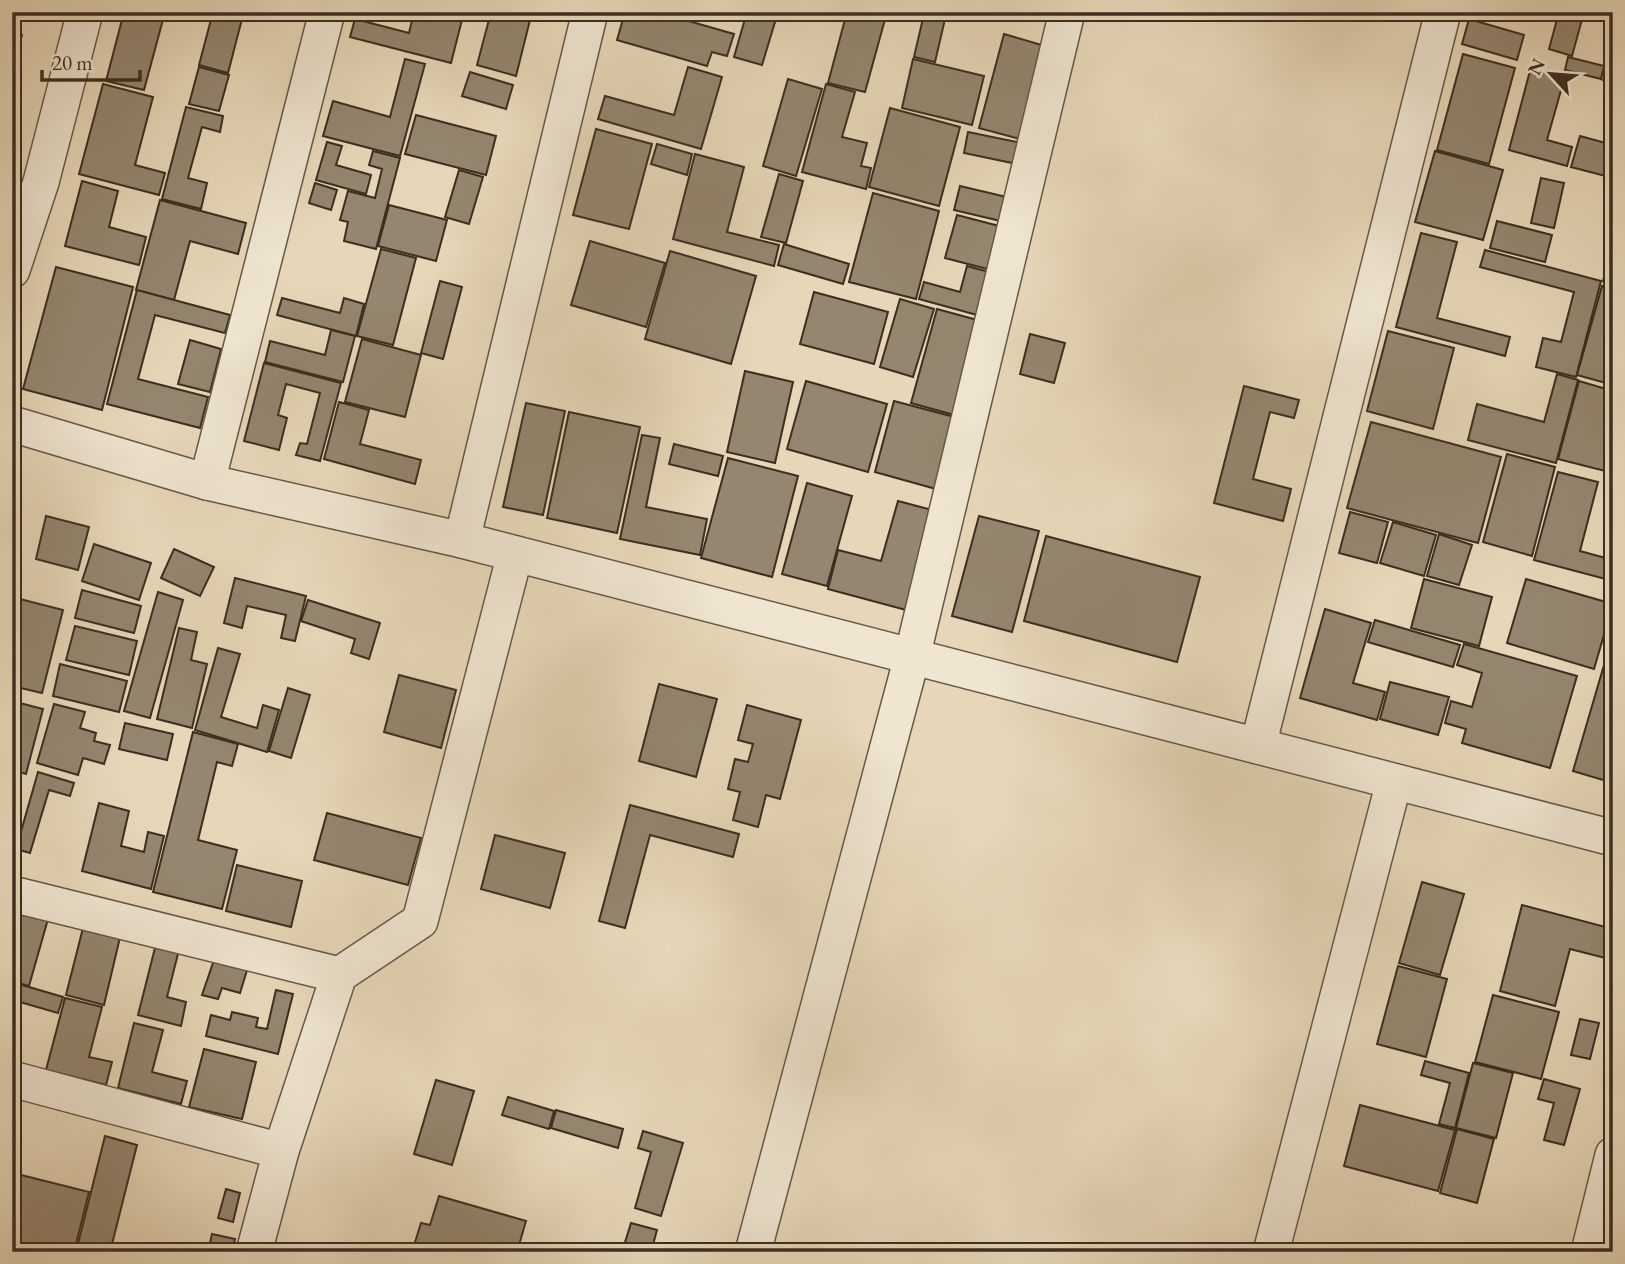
<svg xmlns="http://www.w3.org/2000/svg" width="1625" height="1264" viewBox="0 0 1625 1264" font-family="'EB Garamond',serif">
<style>
.building{fill:#948670;stroke:#3b2f22;stroke-width:2}
.lines{fill:none;stroke-linecap:round;stroke-linejoin:round}
.minor-casing{stroke:#665948;stroke-width:38}
.minor{stroke:#efe5d1;stroke-width:35}
</style>
<rect width="100%" height="100%" fill="#e7d7b8"/>
<filter id="stains"><feTurbulence type="fractalNoise" baseFrequency=".00286" numOctaves="4"/><feColorMatrix values="0 0 0 0 .2 0 0 0 0 .09 0 0 0 0 .02 0 0 0 .5 -.17"/></filter>
<radialGradient id="worn" r=".72"><stop offset=".6" stop-color="#630" stop-opacity="0"/><stop offset="1" stop-color="#630" stop-opacity=".3"/></radialGradient>
<!-- building -->
<g class="building">
<path d="M12,12H24L19,29L12,27Z"/>
<path d="M124,12H165L144,90L106,81Z"/>
<path d="M213,12L242,19L228,73L199,65Z"/>
<path d="M414,12H464L451,63L350,37L355,19L409,33Z"/>
<path d="M491,12H532L516,76L477,65Z"/>
<path d="M625,12H672L671,16L734,34L727,56L712,52L707,66L617,40Z"/>
<path d="M747,12H778L762,65L734,57Z"/>
<path d="M847,12H887L865,92L828,83Z"/>
<path d="M1559,12H1584L1572,56L1549,49Z"/>
<path d="M924,14L945,19L935,62L914,57Z"/>
<path d="M1469,19L1524,35L1517,60L1462,44Z"/>
<path d="M12,32L22,35L12,67Z"/>
<path d="M1004,34L1045,46L1020,139L979,128Z"/>
<path d="M1613,50V82L1603,80Z"/>
<path d="M1463,54L1515,68L1489,164L1437,150Z"/>
<path d="M1568,57L1604,66L1601,79L1565,70Z"/>
<path d="M405,59L425,64L400,156L323,136L333,101L390,117Z"/>
<path d="M913,59L984,76L972,125L902,108Z"/>
<path d="M199,67L229,75L219,111L189,104Z"/>
<path d="M688,67L722,77L701,149L598,119L605,96L674,115Z"/>
<path d="M1531,67L1565,76L1547,140L1572,147L1567,166L1509,150Z"/>
<path d="M470,72L513,85L506,109L462,96Z"/>
<path d="M788,79L822,89L796,176L763,166Z"/>
<path d="M103,84L153,97L135,165L165,173L159,195L79,174Z"/>
<path d="M826,84L855,92L842,137L867,143L861,166L871,168L866,189L802,172Z"/>
<path d="M186,107L223,116L220,132L202,127L188,178L207,183L201,209L162,199Z"/>
<path d="M890,108L960,127L939,206L869,187Z"/>
<path d="M416,115L496,136L486,175L405,154Z"/>
<path d="M596,129L652,144L629,229L573,215Z"/>
<path d="M968,132L1022,143L1017,164L964,153Z"/>
<path d="M1580,136L1613,145V178L1571,167Z"/>
<path d="M327,142L342,146L336,165L371,175L366,194L316,180Z"/>
<path d="M657,144L692,154L687,175L651,164Z"/>
<path d="M373,151L400,158L376,249L344,241L348,222L340,220L348,191L375,198L382,169L369,165Z"/>
<path d="M1435,151L1503,170L1483,240L1415,222Z"/>
<path d="M695,154L744,167L727,232L779,245L774,266L673,239Z"/>
<path d="M459,170L483,177L469,224L445,217Z"/>
<path d="M779,174L803,181L786,243L761,237Z"/>
<path d="M1541,178L1564,183L1554,228L1531,223Z"/>
<path d="M82,181L118,191L109,227L146,237L139,265L65,246Z"/>
<path d="M315,183L337,190L331,210L309,203Z"/>
<path d="M960,186L1015,199L1009,223L954,210Z"/>
<path d="M873,193L939,211L916,299L849,282Z"/>
<path d="M160,200L246,223L238,254L190,241L174,300L136,290Z"/>
<path d="M389,205L447,220L436,261L378,246Z"/>
<path d="M957,215L1003,227L991,270L945,258Z"/>
<path d="M1497,221L1552,235L1545,262L1490,248Z"/>
<path d="M1421,233L1457,242L1437,318L1510,337L1505,356L1396,327Z"/>
<path d="M590,241L665,263L646,327L571,305Z"/>
<path d="M784,244L849,264L843,284L778,265Z"/>
<path d="M1613,244V284L1603,281Z"/>
<path d="M381,249L416,258L393,345L357,336Z"/>
<path d="M1485,250L1601,281L1576,377L1536,367L1543,338L1561,342L1574,292L1480,267Z"/>
<path d="M670,251L756,276L731,364L645,339Z"/>
<path d="M967,266L989,272L977,315L919,299L924,282L960,292Z"/>
<path d="M56,267L133,287L102,410L23,389Z"/>
<path d="M440,281L462,287L443,359L421,353Z"/>
<path d="M1602,286L1613,289V385L1577,375Z"/>
<path d="M137,290L230,315L225,333L155,315L138,379L208,397L200,428L107,404Z"/>
<path d="M814,292L888,312L874,364L800,344Z"/>
<path d="M282,298L340,313L344,298L364,304L356,336L277,315Z"/>
<path d="M900,299L934,309L913,377L880,367Z"/>
<path d="M937,309L981,321L954,415L911,403Z"/>
<path d="M331,330L355,336L343,382L265,362L270,341L325,355Z"/>
<path d="M1388,331L1454,348L1433,429L1367,411Z"/>
<path d="M1030,334L1065,343L1054,383L1020,374Z"/>
<path d="M362,339L421,355L405,417L345,402Z"/>
<path d="M190,340L221,349L210,392L178,384Z"/>
<path d="M264,363L341,383L320,461L296,455L300,443L307,444L320,393L286,384L278,415L287,418L279,450L244,441Z"/>
<path d="M745,371L793,382L775,463L727,452Z"/>
<path d="M1557,374L1578,380L1556,463L1468,440L1477,404L1544,422Z"/>
<path d="M806,381L887,404L868,472L787,449Z"/>
<path d="M1579,381L1613,391V473L1558,459Z"/>
<path d="M1244,386L1299,400L1294,418L1270,412L1253,479L1291,489L1283,521L1214,503Z"/>
<path d="M894,401L962,419L943,491L875,472Z"/>
<path d="M339,402L369,410L360,444L421,460L415,484L324,459Z"/>
<path d="M526,403L565,411L543,515L503,507Z"/>
<path d="M569,412L640,427L617,533L547,518Z"/>
<path d="M1371,422L1501,457L1478,543L1347,508Z"/>
<path d="M642,435L660,438L646,507L707,519L700,555L620,539Z"/>
<path d="M674,444L723,456L718,476L669,464Z"/>
<path d="M1507,454L1555,467L1532,556L1483,542Z"/>
<path d="M728,458L798,476L772,577L701,558Z"/>
<path d="M1558,472L1598,482L1580,551L1613,560V581L1534,560Z"/>
<path d="M807,483L852,496L827,586L782,574Z"/>
<path d="M898,501L932,510L906,610L828,589L838,550L881,561Z"/>
<path d="M1350,512L1388,522L1377,563L1339,553Z"/>
<path d="M46,516L89,527L78,570L36,559Z"/>
<path d="M979,516L1039,531L1012,632L952,616Z"/>
<path d="M1393,522L1436,535L1424,576L1380,563Z"/>
<path d="M1439,534L1472,545L1459,585L1427,576Z"/>
<path d="M1046,536L1200,577L1177,662L1024,621Z"/>
<path d="M94,544L151,563L139,600L82,581Z"/>
<path d="M174,549L214,567L200,596L161,578Z"/>
<path d="M235,578L306,596L295,641L281,638L286,615L247,606L242,628L224,623Z"/>
<path d="M1424,579L1492,597L1479,646L1411,628Z"/>
<path d="M1526,579L1613,604L1594,669L1507,643Z"/>
<path d="M82,590L141,606L134,633L75,618Z"/>
<path d="M158,592L183,600L150,718L124,711Z"/>
<path d="M12,597L63,610L42,693L12,686Z"/>
<path d="M308,600L380,623L369,659L351,653L355,639L301,621Z"/>
<path d="M1325,609L1371,623L1353,683L1385,692L1377,720L1300,698Z"/>
<path d="M1375,620L1460,645L1453,667L1368,642Z"/>
<path d="M75,626L137,641L129,675L66,660Z"/>
<path d="M179,628L197,632L191,660L207,664L192,728L157,719Z"/>
<path d="M1464,644L1577,676L1550,768L1462,743L1466,729L1445,723L1451,701L1472,707L1482,673L1457,665Z"/>
<path d="M218,648L240,654L221,717L257,728L263,705L279,710L267,752L195,730Z"/>
<path d="M60,664L127,681L119,712L53,696Z"/>
<path d="M1604,665L1613,668V783L1573,771Z"/>
<path d="M399,675L456,690L441,748L384,732Z"/>
<path d="M1390,682L1449,697L1438,735L1380,719Z"/>
<path d="M659,684L717,699L696,777L639,761Z"/>
<path d="M288,688L310,695L291,758L269,751Z"/>
<path d="M12,701L43,709L26,774L12,770Z"/>
<path d="M54,704L85,712L80,728L96,733L94,741L110,745L104,764L83,758L78,775L37,763Z"/>
<path d="M747,705L801,720L780,799L766,795L758,827L733,820L740,792L728,789L735,759L748,762L753,744L738,740Z"/>
<path d="M125,723L173,734L167,760L119,749Z"/>
<path d="M193,732L238,744L232,766L217,762L198,840L237,850L222,909L153,892Z"/>
<path d="M38,772L74,783L70,796L49,790L30,853L16,849Z"/>
<path d="M99,803L129,811L121,846L144,852L148,832L164,836L151,889L82,871Z"/>
<path d="M630,805L739,834L733,857L650,835L625,928L599,921Z"/>
<path d="M327,813L421,838L408,885L314,860Z"/>
<path d="M12,823L20,825L14,852L12,851Z"/>
<path d="M495,835L565,853L550,908L481,889Z"/>
<path d="M237,865L302,881L291,927L226,911Z"/>
<path d="M1422,882L1464,894L1440,975L1399,963Z"/>
<path d="M17,903L50,912L29,986L12,981V918Z"/>
<path d="M1522,905L1613,929V960L1570,949L1555,1006L1500,991Z"/>
<path d="M85,920L122,929L104,1005L66,995Z"/>
<path d="M157,940L180,946L167,997L186,1002L181,1026L138,1015Z"/>
<path d="M215,957L248,967L240,993L222,988L218,999L202,995Z"/>
<path d="M1398,966L1447,979L1426,1057L1377,1044Z"/>
<path d="M12,982L63,997L58,1013L20,1002L12,1030Z"/>
<path d="M276,990L293,994L278,1054L206,1036L211,1015L230,1020L232,1012L258,1018L256,1027L267,1029Z"/>
<path d="M1493,995L1559,1012L1541,1079L1475,1062Z"/>
<path d="M65,998L102,1007L89,1057L112,1062L106,1085L46,1070Z"/>
<path d="M1580,1019L1599,1023L1590,1059L1571,1055Z"/>
<path d="M134,1023L163,1030L152,1072L187,1081L181,1104L118,1088Z"/>
<path d="M204,1049L256,1062L242,1119L189,1107Z"/>
<path d="M1425,1061L1469,1073L1455,1128L1439,1124L1450,1083L1421,1075Z"/>
<path d="M1473,1063L1513,1073L1496,1138L1456,1128Z"/>
<path d="M1544,1079L1580,1089L1564,1145L1544,1140L1554,1103L1538,1099Z"/>
<path d="M436,1080L474,1091L452,1165L414,1154Z"/>
<path d="M508,1097L554,1111L549,1129L502,1115Z"/>
<path d="M1360,1105L1455,1130L1438,1191L1344,1166Z"/>
<path d="M556,1110L623,1129L618,1148L551,1128Z"/>
<path d="M1457,1129L1494,1139L1477,1203L1440,1193Z"/>
<path d="M643,1131L683,1143L661,1216L635,1208L651,1152L638,1148Z"/>
<path d="M105,1136L137,1145L110,1252H76Z"/>
<path d="M17,1174L89,1192L74,1252H12V1195Z"/>
<path d="M226,1189L240,1193L233,1222L218,1218Z"/>
<path d="M439,1196L526,1221L517,1252H412L421,1223L430,1225Z"/>
<path d="M631,1223L657,1230L651,1252H622Z"/>
<path d="M212,1234L235,1239L232,1252H208Z"/>
</g>
<g class="lines">
<!-- minor casing -->
<g class="minor-casing">
<g id="minor">
<path d="M12,270L41,182L85,12"/>
<path d="M12,424L207,482L462,540L1613,838"/>
<path d="M207,482L327,12"/>
<path d="M462,540L590,12"/>
<path d="M1258,746L1443,12"/>
<path d="M12,894L339,975"/>
<path d="M12,1079L281,1151"/>
<path d="M254,1252L281,1151L339,975L420,921L515,554"/>
<path d="M753,1252L912,657L1067,12"/>
<path d="M1271,1252L1394,782"/>
<path d="M1589,1252L1613,1155"/>
</g>
</g>
<!-- minor -->
<use href="#minor" class="minor"/>
</g>
<!-- margin -->
<rect width="1625" height="1264" fill="none" stroke="#e7d7b8" stroke-width="42"/>
<rect x="14" y="14" width="1597" height="1236" fill="none" stroke="#3b2f22" stroke-width="3.5"/>
<rect x="21" y="21" width="1583" height="1222" fill="none" stroke="#3b2f22" stroke-width="2"/>
<!-- north arrow -->
<g transform="translate(1551 74) rotate(296)" stroke="#efe5d1" stroke-width="5" paint-order="stroke">
<path d="M0-5L12 26L0 18L-12 26Z" fill="#3b2f22"/>
<text y="-10" font-size="19" font-weight="bold" text-anchor="middle" fill="#3b2f22">N</text>
</g>
<!-- scale -->
<path d="M42 70v10h98v-10" fill="none" stroke="#3b2f22" stroke-width="3.5"/>
<text x="52" y="70" font-size="21" fill="#3b2f22" stroke="#efe5d1" stroke-width="5" paint-order="stroke">20 m</text>
<rect width="100%" height="100%" filter="url(#stains)"/>
<rect width="100%" height="100%" fill="url(#worn)"/>
</svg>
